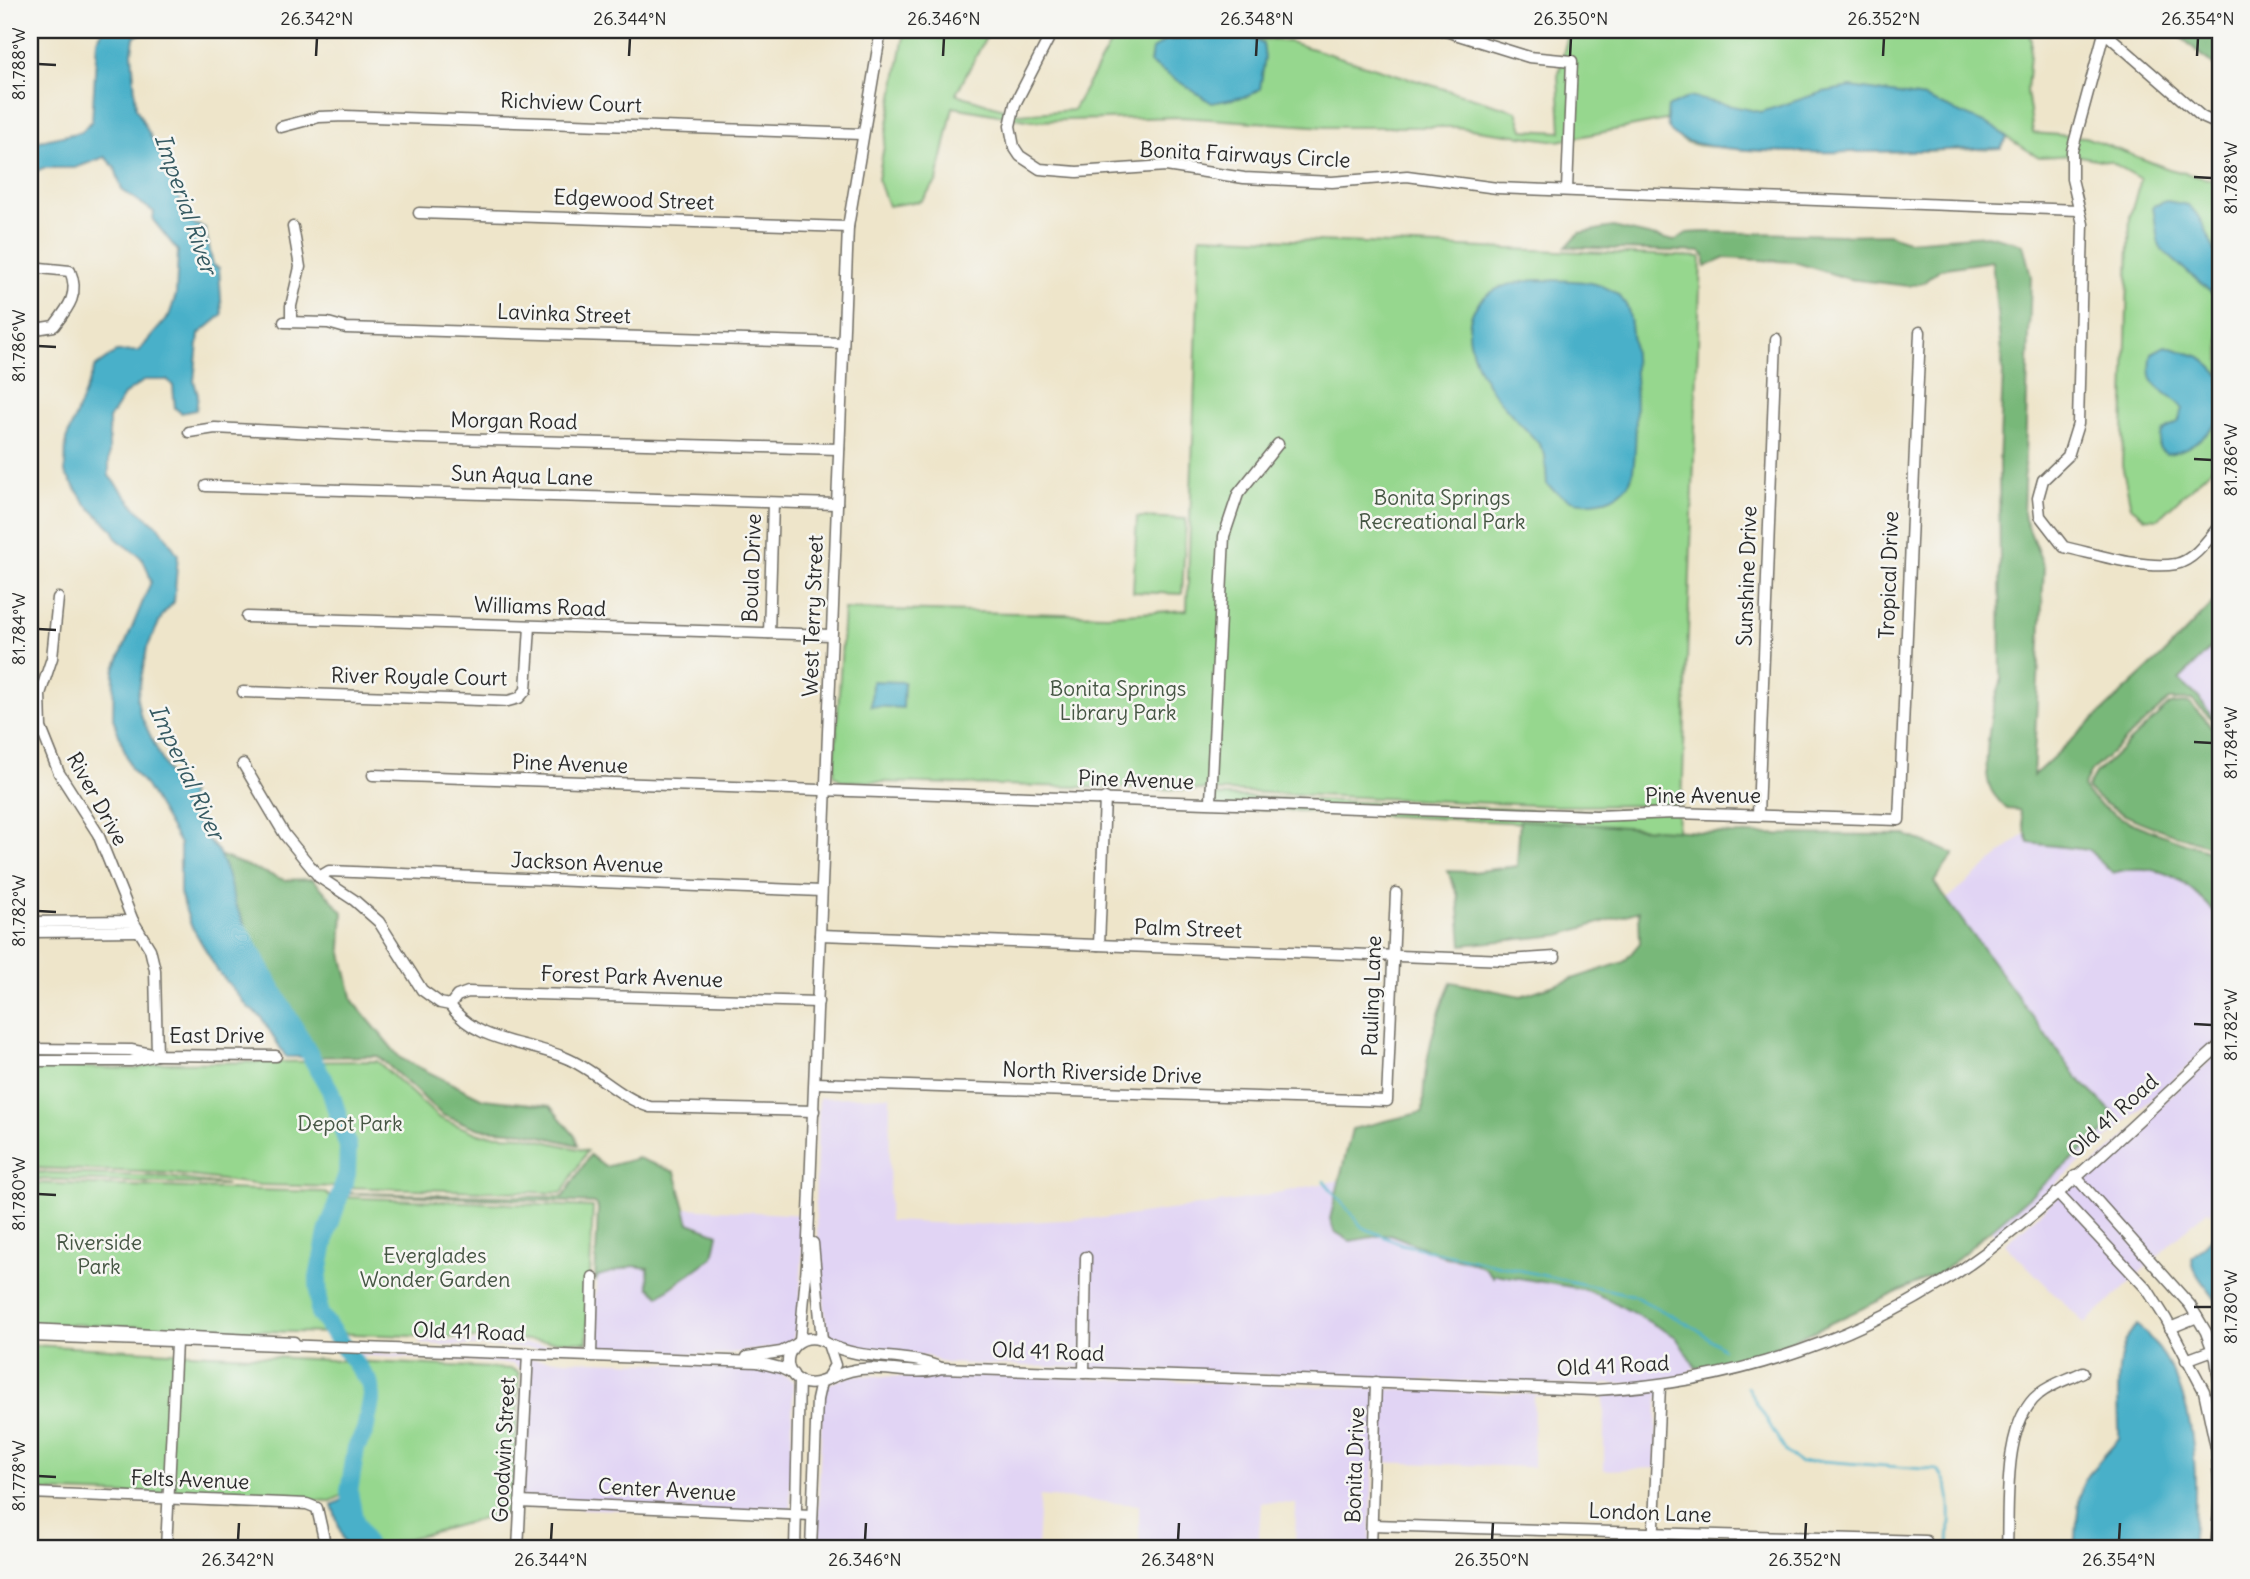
<svg xmlns="http://www.w3.org/2000/svg" width="2250" height="1579" viewBox="0 0 2250 1579" font-family="Delius,sans-serif">
<style>
.built{fill:#e1d4f4}
.green{fill:#96d78e;stroke:#60815c;stroke-width:2}
.forest{fill:#78b879;stroke:#527252;stroke-width:2}
.water{fill:#4ab0c9;stroke:#3a6e7a;stroke-width:2}
.lines{fill:none;stroke-linecap:round;stroke-linejoin:round}
.stream{stroke:#4ab0c9;stroke-width:2.5}
.river{stroke:#4ab0c9;stroke-width:18}
.minor-casing{stroke:#6f6c63;stroke-width:13}
.minor{stroke:#fff;stroke-width:10}
.ticks{fill:none;stroke:#2b2b2b;stroke-width:2.5}
.labels{text-anchor:middle;stroke-width:5;stroke-linejoin:round;paint-order:stroke}
.street-label{font-size:21px;fill:#2b2b2b;stroke:#f6f6f2}
.park-label{font-size:21px;fill:#465644;stroke:#f6f6f2}
.water-label{font-size:23px;font-style:italic;fill:#365a62;stroke:#f6f6f2}
.neatline{fill:none;stroke:#2b2b2b;stroke-width:2.5}
.ticks-label{font-size:18px;text-anchor:middle;fill:#2b2b2b}
</style>
<rect width="100%" height="100%" fill="#f6f6f2"/>
<filter id="ink" filterUnits="userSpaceOnUse"><feTurbulence type="fractalNoise" baseFrequency=".0143" numOctaves="2"/><feDisplacementMap in="SourceGraphic" scale="14" xChannelSelector="R" yChannelSelector="G"/><feConvolveMatrix kernelMatrix="1 2 1 2 8 2 1 2 1" color-interpolation-filters="sRGB"/></filter>
<filter id="wash" filterUnits="userSpaceOnUse"><feTurbulence type="fractalNoise" baseFrequency=".00686" numOctaves="4" result="noise"/><feDisplacementMap in="SourceGraphic" scale="28" xChannelSelector="R" yChannelSelector="G"/><feGaussianBlur stdDeviation="1.57" result="paint"/><feColorMatrix in="noise" values="0 0 0 0 0 0 0 0 0 0 0 0 0 0 0 0 0 1.4 0 .05"/><feComposite in="paint" operator="in"/></filter>
<g filter="url(#wash)">
<rect width="100%" height="100%" fill="#eee5ca"/>
<!-- built -->
<g class="built">
<path d="M2220,639V728L2198,697L2179,680Z"/>
<path d="M2026,833L2029,843L2089,850L2112,873L2132,867L2162,871L2192,887L2220,918V1038L1998,1236L1991,1229L2119,1119L2076,1076L1946,900Z"/>
<path d="M2220,1052V1198L2210,1214L2208,1209L2085,1324L2005,1244Z"/>
<path d="M890,1096L889,1221L971,1225L1120,1217L1247,1199L1340,1180L1330,1219L1350,1241L1390,1234L1446,1257L1469,1261L1495,1274L1583,1289L1608,1299L1676,1337L1695,1367L1684,1376L1645,1383L1552,1385L945,1363L926,1356L847,1348L827,1336L815,1207L819,1098Z"/>
<path d="M685,1208L804,1215L800,1306L793,1340L779,1347L715,1355L418,1344L424,1340L589,1346L598,1276L633,1266L648,1268L649,1287L676,1286L691,1270L713,1257L689,1223Z"/>
<path d="M349,1352L756,1367L779,1372L793,1382L790,1514L518,1507V1520H496L517,1514L523,1371L513,1364L352,1355Z"/>
<path d="M945,1373L1552,1395L1646,1393L1668,1389L1657,1398L1656,1468L1604,1470V1397L1534,1396L1533,1467L1373,1462L1370,1549H1295L1296,1504L1261,1502L1258,1549H1139V1505L1040,1496L1037,1549H817L822,1401L826,1385L853,1375L927,1378Z"/>
</g>
<!-- green -->
<g class="green">
<path d="M905,30H990L956,94L1019,114L1073,110L1114,37L1166,40L1231,36L1290,42L1517,111L1523,130L1561,132L1558,76L1569,30H2028L2031,41L2027,91L2033,133L2085,137L2169,169L2220,182V460L2158,519L2145,518L2131,507L2122,465L2130,216L2141,179L2111,162L2075,155L2039,157L2007,138L2001,148C1915,152 1831,154 1745,148C1726,147 1700,149 1682,140C1673,135 1670,129 1666,120L1558,141L1456,127H1326L1180,117L1032,121L953,107L937,181L921,201L888,206L878,179Z"/>
<path d="M1200,236L1701,257L1682,805L1557,806L1201,790L842,781L834,775L844,609L1107,615L1187,610Z"/>
<path d="M1137,517L1186,519L1182,594L1133,592Z"/>
<path d="M1206,795L1556,811L1678,810L1677,831L1206,806Z"/>
<path d="M377,1061L439,1118L479,1134L523,1136L587,1151L562,1193L260,1185L167,1173L30,1168V1066L135,1069L160,1063Z"/>
<path d="M30,1172L167,1177L227,1185L30,1179Z"/>
<path d="M30,1183L324,1192L337,1202L339,1197L593,1207L587,1342L30,1323Z"/>
<path d="M30,1345L512,1369L519,1373L513,1511L368,1549L354,1518L349,1492L331,1501L30,1491Z"/>
</g>
<!-- forest -->
<g class="forest">
<path d="M2173,30H2207L2220,42V71Z"/>
<path d="M1613,227L1674,241L1687,233L1703,232L1841,235L1888,234L1907,241L1987,235L2023,244L2031,276L2023,514L2044,567L2033,776L2161,657L2220,596V639L2179,680L2198,697L2220,728L2192,700H2169L2091,771L2083,787C2102,821 2184,841 2220,855V918C2188,883 2163,858 2112,873L2089,850L2029,843L2019,810L2007,809C2001,803 1993,796 1990,787C1981,766 1992,703 2001,683L1999,464L2003,373L1992,261L1940,269L1924,282L1908,286L1849,279L1794,262L1725,258L1705,267V256L1701,252L1566,247L1579,233Z"/>
<path d="M2189,703L2220,735V850C2180,835 2115,820 2087,788L2095,774L2170,704Z"/>
<path d="M1520,820L1731,834L1906,835L1954,854L1934,882L2076,1076L2119,1119L1943,1271L1790,1342L1735,1363L1696,1368L1676,1337L1608,1299L1583,1289L1495,1274L1493,1277L1485,1268L1469,1261L1446,1257L1390,1234L1350,1241L1334,1231L1330,1219L1352,1129L1423,1112C1423,1066 1433,1023 1451,982L1521,996L1624,962L1640,943L1639,911L1560,935L1462,945L1458,896L1448,871L1472,872L1517,866Z"/>
<path d="M219,855L284,880L313,879L343,912L341,949L353,1001L400,1058L483,1099L550,1106L575,1136L578,1145L524,1132L480,1129L442,1115L378,1056L313,1057L292,1029L290,1014L267,997L254,971L249,933L235,904Z"/>
<path d="M590,1155L605,1167L638,1158L675,1172L689,1223L718,1234L713,1257L659,1296L649,1287L648,1268L633,1266L598,1276L595,1282L598,1208L595,1203L344,1193L563,1197Z"/>
</g>
<!-- water -->
<g class="water">
<path d="M103,30H147L134,37L132,52L136,108L179,191L183,220L205,228L213,265L219,268L222,315L199,334L194,381L198,395L196,410L181,413L175,408L173,386L168,380H145L125,394L109,419V476L136,508L161,529L178,555L174,602L163,614L147,648L137,699L140,714L171,779L175,785L189,791L191,807L203,835L218,851L227,873L235,904L249,933L254,971L264,983L267,997L286,1006L292,1029L313,1057H286L261,1017L248,1007L217,970L190,923L180,893V844L146,786L131,769L113,718L114,671L151,582C143,549 136,557 116,538L114,531L86,504L65,473L66,440L95,367L116,352L139,351L169,316L176,295L178,251L153,220L154,212L122,190L115,168L105,157L75,168H43L30,174V143L81,132L92,121L97,40Z"/>
<path d="M1231,36L1252,38L1263,44L1265,57L1260,89L1249,96L1212,103L1150,63L1152,50L1166,40Z"/>
<path d="M1851,87L1925,98L1998,129L2007,138L2001,148C1951,149 1698,164 1671,132C1665,125 1667,116 1668,107L1689,97L1761,112L1823,92Z"/>
<path d="M2167,201L2188,205C2203,217 2211,243 2219,260C2224,269 2220,289 2220,300L2162,250L2158,241L2153,206Z"/>
<path d="M1539,280C1565,281 1595,278 1617,294C1620,297 1625,303 1627,307C1636,325 1640,464 1630,481C1623,493 1612,499 1600,501C1575,505 1566,500 1547,485L1545,455L1539,444C1522,424 1499,404 1486,382C1451,322 1471,284 1539,280Z"/>
<path d="M2165,346L2201,357L2220,376C2220,387 2224,405 2220,416C2214,434 2183,453 2166,454L2159,448C2159,432 2165,430 2178,422L2183,409C2165,385 2144,393 2152,353Z"/>
<path d="M872,681L904,682L903,708L871,706Z"/>
<path d="M2220,1228V1307C2212,1291 2192,1275 2192,1258Z"/>
<path d="M2137,1325C2200,1380 2199,1473 2192,1549H2075C2077,1532 2077,1496 2084,1482C2092,1467 2108,1452 2119,1439C2120,1405 2110,1350 2137,1325Z"/>
<path d="M346,1498L349,1519L363,1549H347L345,1546L332,1505Z"/>
</g>
<g class="lines">
<!-- stream -->
<g class="stream">
<path d="M1324,1181L1362,1227L1401,1244L1632,1295L1697,1329L1723,1349"/>
<path d="M1747,1387L1786,1452L1800,1463L1822,1461L1937,1470C1956,1487 1949,1525 1949,1549"/>
</g>
<!-- river -->
<path class="river" d="M240,932L330,1090L348,1147L347,1174L327,1233L318,1278L319,1313L369,1382L372,1396L365,1431L356,1448L349,1492L354,1518L368,1549"/>
</g>
</g>
<g filter="url(#ink)">
<g class="lines">
<!-- minor casing -->
<g class="minor-casing">
<g id="minor">
<path d="M1053,30L1015,104L1010,126L1014,147L1020,156L1040,169L1077,172L1166,166L1244,178L1332,182L1407,176L1497,188L2079,210"/>
<path d="M1442,30L1529,57L1572,61L1567,190"/>
<path d="M2102,30L2202,117L2220,125"/>
<path d="M2104,33L2072,151V179L2083,224L2078,424L2068,456L2043,480L2038,498L2040,516L2064,547C2096,554 2144,570 2176,564C2195,560 2209,538 2220,525"/>
<path d="M281,127L319,117L345,116L862,134"/>
<path d="M419,213L848,227"/>
<path d="M30,267L70,271C80,294 68,308 54,326L30,330"/>
<path d="M284,322L328,323L346,328L843,343"/>
<path d="M291,322V306L300,267L293,227"/>
<path d="M189,432L215,428L416,438L839,449"/>
<path d="M206,486L837,504"/>
<path d="M58,598L52,658L40,694L41,728L59,773L98,834L133,921L150,949L155,970L157,1055"/>
<path d="M247,617L831,635"/>
<path d="M769,633L773,503"/>
<path d="M243,692L508,701L519,698L526,690L530,626"/>
<path d="M243,764L285,835L319,877L354,900L379,922L422,990L440,1003L450,1005C477,1044 527,1041 566,1058C597,1071 618,1097 650,1107L814,1111"/>
<path d="M373,775L1596,816L1675,813L1899,820L1920,332"/>
<path d="M1211,801L1224,536L1238,494L1278,444"/>
<path d="M1758,815L1776,339"/>
<path d="M319,877L329,871L821,891"/>
<path d="M30,922L133,921"/>
<path d="M30,932L139,931"/>
<path d="M820,935L1507,960L1555,957"/>
<path d="M1099,945L1105,798"/>
<path d="M450,1005L457,996L468,992L818,1002"/>
<path d="M30,1049L131,1050L157,1055L276,1056"/>
<path d="M30,1061H131L153,1056"/>
<path d="M815,1083L1387,1101L1396,893"/>
<path d="M2075,1176L2190,1305L2206,1332L2216,1359L2220,1387"/>
<path d="M2057,1193L2147,1289L2166,1319L2204,1391L2217,1452L2220,1496"/>
<path d="M813,1243L822,1340"/>
<path d="M2170,1328L2197,1317"/>
<path d="M30,1329L294,1342"/>
<path d="M30,1336L757,1362L781,1368L793,1374"/>
<path d="M800,1341L807,1264L848,227L881,30"/>
<path d="M828,1344C864,1362 906,1352 941,1368"/>
<path d="M591,1355L593,1277"/>
<path d="M747,1357L781,1352L793,1346"/>
<path d="M2186,1360L2213,1350"/>
<path d="M1084,1373L1086,1257"/>
<path d="M827,1378L835,1365L828,1344C799,1324 773,1362 798,1380C814,1391 834,1374 850,1371C880,1363 912,1378 941,1368L1595,1390C1735,1383 1873,1337 1985,1253C2068,1190 2143,1115 2220,1045"/>
<path d="M30,1493L307,1504L317,1508L324,1539"/>
<path d="M520,1502L812,1515"/>
<path d="M1372,1525L1926,1541"/>
<path d="M166,1549L176,1342"/>
<path d="M518,1549L528,1353"/>
<path d="M795,1549L799,1380"/>
<path d="M811,1549L817,1400L821,1382"/>
<path d="M1371,1549L1376,1382"/>
<path d="M1653,1549L1660,1385"/>
<path d="M2007,1549C2009,1506 2002,1423 2039,1394C2051,1384 2069,1379 2083,1372"/>
<path d="M2216,1549L2220,1497"/>
</g>
</g>
<!-- minor -->
<use href="#minor" class="minor"/>
</g>
</g>
<!-- ticks -->
<path class="ticks" d="M316,56L317,38M629,56L630,38M943,56L944,38M1256,56L1257,38M1570,56L1571,38M1883,56L1884,38M2197,56L2198,38M38,64L56,65M2194,177L2212,178M38,346L56,347M2194,459L2212,460M38,629L56,630M2194,742L2212,743M38,911L56,912M2194,1024L2212,1025M38,1194L56,1195M2194,1307H2212M38,1476L56,1477M238,1540L239,1523M551,1540L552,1523M865,1540L866,1523M1178,1540L1179,1523M1492,1540L1493,1523M1805,1540L1806,1523M2119,1540L2120,1523"/>
<g class="labels">
<!-- street labels -->
<g class="street-label">
<text transform="translate(571 103) rotate(2)" y="7">Richview Court</text>
<text transform="translate(1245 155) rotate(3)" y="7">Bonita Fairways Circle</text>
<text transform="translate(634 200) rotate(2)" y="7">Edgewood Street</text>
<text transform="translate(564 314) rotate(2)" y="7">Lavinka Street</text>
<text transform="translate(514 421) rotate(1)" y="7">Morgan Road</text>
<text transform="translate(522 476) rotate(2)" y="7">Sun Aqua Lane</text>
<text transform="translate(752 568) rotate(-88)" y="7">Boula Drive</text>
<text transform="translate(1889 575) rotate(-88)" y="7">Tropical Drive</text>
<text transform="translate(1747 576) rotate(-88)" y="7">Sunshine Drive</text>
<text transform="translate(540 607) rotate(2)" y="7">Williams Road</text>
<text transform="translate(813 616) rotate(-88)" y="7">West Terry Street</text>
<text transform="translate(419 677) rotate(1)" y="7">River Royale Court</text>
<text transform="translate(570 764) rotate(2)" y="7">Pine Avenue</text>
<text transform="translate(1136 780) rotate(2)" y="7">Pine Avenue</text>
<text x="1703" y="803">Pine Avenue</text>
<text transform="translate(97 799) rotate(61)" y="7">River Drive</text>
<text transform="translate(587 863) rotate(2)" y="7">Jackson Avenue</text>
<text transform="translate(1188 929) rotate(2)" y="7">Palm Street</text>
<text transform="translate(632 977) rotate(2)" y="7">Forest Park Avenue</text>
<text transform="translate(1372 996) rotate(-88)" y="7">Pauling Lane</text>
<text x="217" y="1043">East Drive</text>
<text transform="translate(1102 1073) rotate(2)" y="7">North Riverside Drive</text>
<text transform="translate(2113 1116) rotate(-42)" y="7">Old 41 Road</text>
<text transform="translate(469 1332) rotate(2)" y="7">Old 41 Road</text>
<text transform="translate(1048 1352) rotate(2)" y="7">Old 41 Road</text>
<text transform="translate(1613 1366) rotate(-3)" y="7">Old 41 Road</text>
<text transform="translate(504 1450) rotate(-87)" y="7">Goodwin Street</text>
<text transform="translate(1355 1465) rotate(-88)" y="7">Bonita Drive</text>
<text transform="translate(190 1480) rotate(2)" y="7">Felts Avenue</text>
<text transform="translate(667 1490) rotate(3)" y="7">Center Avenue</text>
<text transform="translate(1650 1513) rotate(2)" y="7">London Lane</text>
</g>
<!-- park labels -->
<g class="park-label">
<text x="1442" y="505">Bonita Springs<tspan x="1442" dy="24">Recreational Park</tspan></text>
<text x="1118" y="696">Bonita Springs<tspan x="1118" dy="24">Library Park</tspan></text>
<text x="350" y="1131">Depot Park</text>
<text x="99" y="1250">Riverside<tspan x="99" dy="24">Park</tspan></text>
<text x="435" y="1263">Everglades<tspan x="435" dy="24">Wonder Garden</tspan></text>
</g>
<!-- water labels -->
<g class="water-label">
<text transform="translate(186 204) rotate(71)" y="8">Imperial River</text>
<text transform="translate(187 772) rotate(65)" y="8">Imperial River</text>
</g>
</g>
<!-- margin -->
<rect width="2250" height="1579" fill="none" stroke="#f6f6f2" stroke-width="77"/>
<rect x="38" y="38" width="2174" height="1502" class="neatline"/>
<g class="ticks-label">
<text x="317" y="25">26.342°N</text>
<text x="630" y="25">26.344°N</text>
<text x="944" y="25">26.346°N</text>
<text x="1257" y="25">26.348°N</text>
<text x="1571" y="25">26.350°N</text>
<text x="1884" y="25">26.352°N</text>
<text x="2198" y="25">26.354°N</text>
<text transform="translate(19 64) rotate(-90)" y="6">81.788°W</text>
<text transform="translate(2231 178) rotate(-90)" y="6">81.788°W</text>
<text transform="translate(19 346) rotate(-90)" y="6">81.786°W</text>
<text transform="translate(2231 460) rotate(-90)" y="6">81.786°W</text>
<text transform="translate(19 629) rotate(-90)" y="6">81.784°W</text>
<text transform="translate(2231 743) rotate(-90)" y="6">81.784°W</text>
<text transform="translate(19 911) rotate(-90)" y="6">81.782°W</text>
<text transform="translate(2231 1025) rotate(-90)" y="6">81.782°W</text>
<text transform="translate(19 1194) rotate(-90)" y="6">81.780°W</text>
<text transform="translate(2231 1307) rotate(-90)" y="6">81.780°W</text>
<text transform="translate(19 1476) rotate(-90)" y="6">81.778°W</text>
<text x="238" y="1566">26.342°N</text>
<text x="551" y="1566">26.344°N</text>
<text x="865" y="1566">26.346°N</text>
<text x="1178" y="1566">26.348°N</text>
<text x="1492" y="1566">26.350°N</text>
<text x="1805" y="1566">26.352°N</text>
<text x="2119" y="1566">26.354°N</text>
</g>
</svg>
